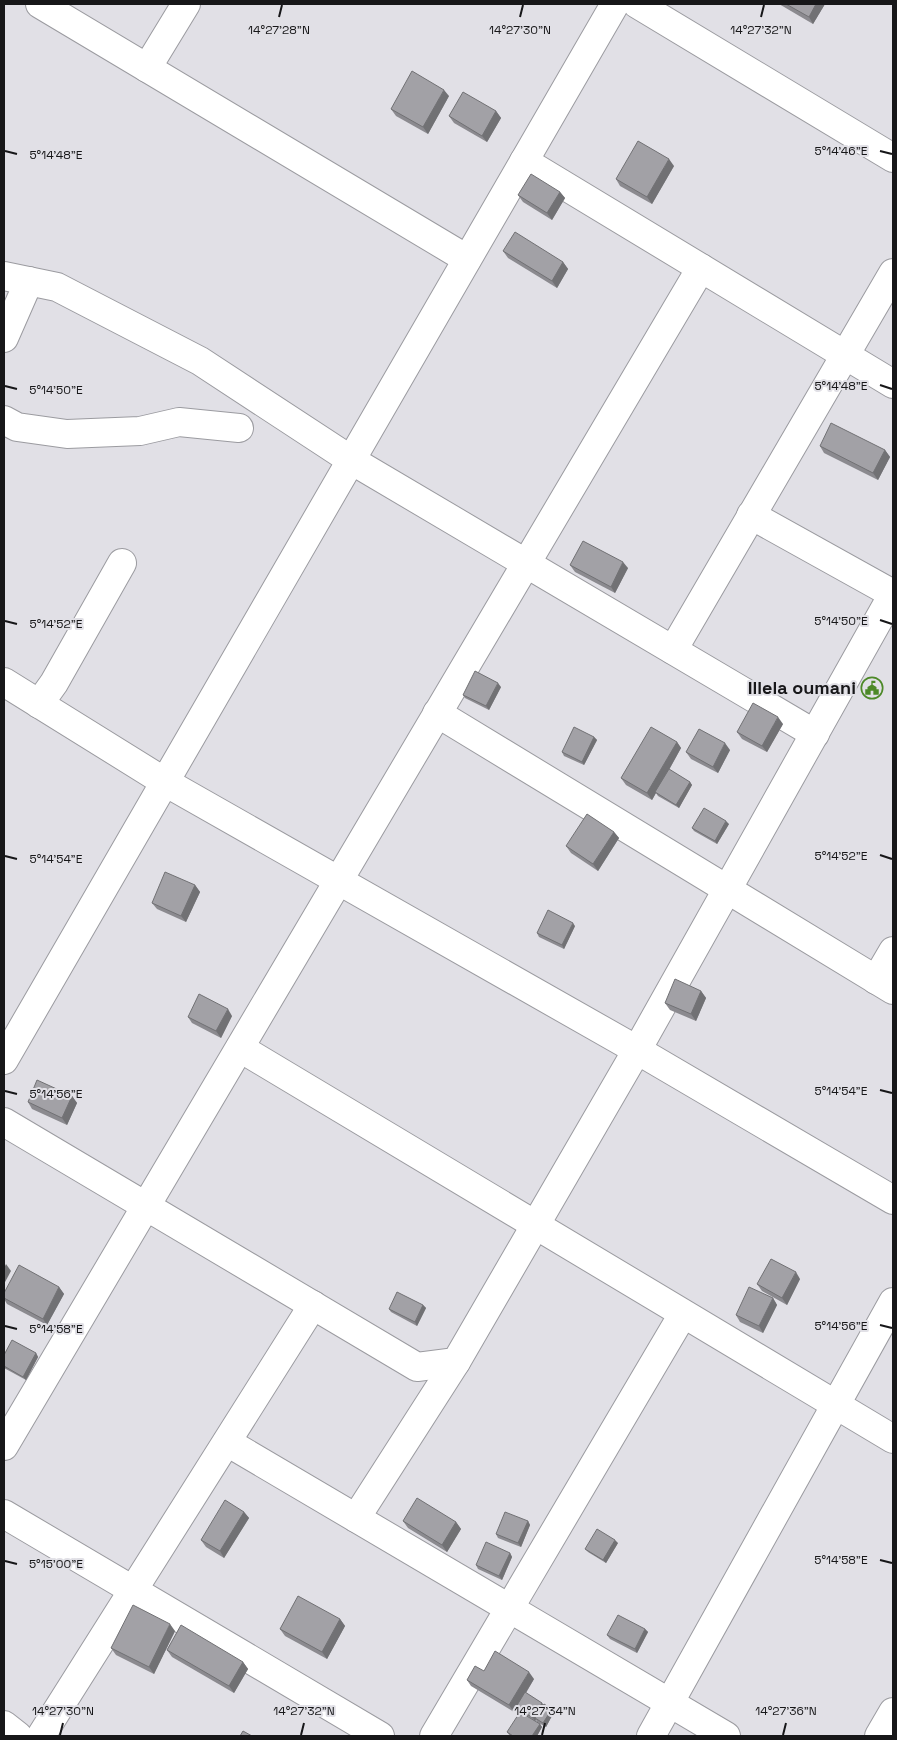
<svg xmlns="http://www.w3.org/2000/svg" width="897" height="1740" viewBox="0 0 897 1740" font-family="'Space Grotesk',sans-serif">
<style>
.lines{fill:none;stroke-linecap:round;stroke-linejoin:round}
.minor-casing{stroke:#9b9ba0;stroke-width:30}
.major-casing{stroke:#9b9ba0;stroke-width:30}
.minor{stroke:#fff;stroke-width:28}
.major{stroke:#fff;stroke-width:28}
.wall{fill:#8b8a8f}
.shaded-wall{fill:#717174}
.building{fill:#a2a1a6;stroke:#717174}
.ticks{fill:none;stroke:#171719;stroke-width:2}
.labels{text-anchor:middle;stroke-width:4;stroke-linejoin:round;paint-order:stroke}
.poi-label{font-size:18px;font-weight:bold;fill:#171719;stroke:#e1e0e6;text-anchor:end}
.ticks-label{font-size:12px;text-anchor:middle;fill:#171719;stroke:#e1e0e6;stroke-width:4;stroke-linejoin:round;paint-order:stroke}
</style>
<rect width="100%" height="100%" fill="#e1e0e6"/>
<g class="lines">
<!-- minor casing -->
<g class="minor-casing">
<g id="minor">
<path d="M40,4L467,259"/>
<path d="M637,4L893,158"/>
<path d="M147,68L186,4"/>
<path d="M524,161L893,384"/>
<path d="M4,276L57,287L200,361L351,460L815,734"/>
<path d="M4,338L29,281"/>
<path d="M4,420L17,427L67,434L140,431L179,422L239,428"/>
<path d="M751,515L893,594"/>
<path d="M673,650L893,273"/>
<path d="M4,682L165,782L637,1050L893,1200"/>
<path d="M39,704L54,683L122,563"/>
<path d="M437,713L893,990"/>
<path d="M876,980L893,951"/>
<path d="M240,1048L893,1439"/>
<path d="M4,1060L615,4"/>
<path d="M4,1122L417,1367L456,1362L637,1050L893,594"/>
<path d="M227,1442L726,1736"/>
<path d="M4,1446L701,268"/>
<path d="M4,1514L380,1736"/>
<path d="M356,1518L456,1362"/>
<path d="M41,1736L313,1305"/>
<path d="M434,1736L683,1314"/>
<path d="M651,1736L893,1302"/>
<path d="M879,1736L893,1712"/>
</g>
</g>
<!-- major casing -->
<g class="major-casing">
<path id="major" d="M4,1725L18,1736"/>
</g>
<!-- minor -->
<use href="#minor" class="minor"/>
<!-- major -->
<use href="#major" class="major"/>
</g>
<!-- wall -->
<g class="wall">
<path d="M779,4H825L813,24Z"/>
<path d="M449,96L428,134L396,116L391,109Z"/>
<path d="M496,111L501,118L487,142L454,123L449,116Z"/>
<path d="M674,166L652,204L620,186L616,179Z"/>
<path d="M560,192L565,198L552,220L523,202L518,195Z"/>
<path d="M503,251L563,262L568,269L557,288L508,258Z"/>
<path d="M820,446L885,450L890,457L878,480L824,453Z"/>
<path d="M570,565L628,568L615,593L575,572Z"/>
<path d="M501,687L489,710L465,698L463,695Z"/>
<path d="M783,724L767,752L742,739L737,732Z"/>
<path d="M594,737L597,740L584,765L564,756L562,752Z"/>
<path d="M677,742L681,748L669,770L690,782L692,785L679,808L658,796L656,793L652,800L626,785L621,778Z"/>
<path d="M730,750L718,773L691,759L686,752Z"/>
<path d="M729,824L717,844L694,831L692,828Z"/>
<path d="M614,832L619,838L598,871L571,853L566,846Z"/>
<path d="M195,885L200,892L186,922L157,909L152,903Z"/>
<path d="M575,926L564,949L539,937L537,933Z"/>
<path d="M701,991L706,998L696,1021L670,1010L665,1003Z"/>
<path d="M232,1016L221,1038L192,1023L188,1017Z"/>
<path d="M72,1096L77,1103L67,1125L32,1109L28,1102Z"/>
<path d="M800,1279L787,1305L762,1291L757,1284Z"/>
<path d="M59,1287L64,1294L47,1325L7,1304L4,1299V1293Z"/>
<path d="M773,1298L777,1305L763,1333L740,1322L736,1315Z"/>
<path d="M423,1305L426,1308L417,1326L391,1312L389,1309Z"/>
<path d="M36,1353L38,1357L26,1380L4,1368V1355Z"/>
<path d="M244,1512L249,1518L224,1558L206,1547L201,1540Z"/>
<path d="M403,1521L456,1522L461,1529L447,1552L408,1528Z"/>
<path d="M528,1521L530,1525L521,1547L498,1538L496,1534Z"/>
<path d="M618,1543L606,1563L588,1552L585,1549Z"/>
<path d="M510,1553L512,1557L502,1580L478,1569L476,1565Z"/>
<path d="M340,1619L345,1626L327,1659L285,1636L280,1629Z"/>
<path d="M645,1629L648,1632L637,1653L610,1639L607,1635Z"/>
<path d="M175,1631L154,1674L116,1655L111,1648Z"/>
<path d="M167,1650L243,1662L248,1669L234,1693L172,1657Z"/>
<path d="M534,1679L526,1693L542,1703L543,1705L554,1712L546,1727L537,1722L536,1720L535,1721L540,1724L542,1727L537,1736H510L507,1732L532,1719L519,1711L516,1708L514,1712L471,1686L467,1680Z"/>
</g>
<!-- shaded-wall -->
<g class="shaded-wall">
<path d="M816,4H825L813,24L809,17Z"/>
<path d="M444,90L449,96L428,134L423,127Z"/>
<path d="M496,111L501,118L487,142L482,136Z"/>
<path d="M669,159L674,166L652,204L647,197Z"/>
<path d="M560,192L565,198L552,220L547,213Z"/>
<path d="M563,262L568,269L557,288L552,281Z"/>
<path d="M885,450L890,457L878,480L873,473Z"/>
<path d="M623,562L628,568L615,593L611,587Z"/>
<path d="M498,683L501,687L489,710L486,706Z"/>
<path d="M778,717L783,724L767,752L762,746Z"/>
<path d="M594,737L597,740L584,765L582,762Z"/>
<path d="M677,742L681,748L652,800L647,793Z"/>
<path d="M725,743L730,750L718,773L713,767Z"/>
<path d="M690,782L692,785L679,808L676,805Z"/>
<path d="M726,821L729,824L717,844L715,841Z"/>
<path d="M614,832L619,838L598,871L593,864Z"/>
<path d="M195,885L200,892L186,922L181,916Z"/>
<path d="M573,923L575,926L564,949L562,945Z"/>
<path d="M701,991L706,998L696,1021L691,1014Z"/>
<path d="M228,1009L232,1016L221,1038L216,1031Z"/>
<path d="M72,1096L77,1103L67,1125L62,1118Z"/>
<path d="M6,1264L11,1271L4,1284V1268Z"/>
<path d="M796,1272L800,1279L787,1305L782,1298Z"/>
<path d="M59,1287L64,1294L47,1325L43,1319Z"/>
<path d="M773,1298L777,1305L763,1333L759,1326Z"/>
<path d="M423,1305L426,1308L417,1326L415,1322Z"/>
<path d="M36,1353L38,1357L26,1380L23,1377Z"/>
<path d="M244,1512L249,1518L224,1558L220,1551Z"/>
<path d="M528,1521L530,1525L521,1547L518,1543Z"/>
<path d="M456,1522L461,1529L447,1552L442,1545Z"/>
<path d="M615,1540L618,1543L606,1563L603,1560Z"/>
<path d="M510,1553L512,1557L502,1580L499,1576Z"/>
<path d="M340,1619L345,1626L327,1659L322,1652Z"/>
<path d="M170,1624L175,1631L154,1674L149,1667Z"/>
<path d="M645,1629L648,1632L637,1653L635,1649Z"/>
<path d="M243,1662L248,1669L234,1693L229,1686Z"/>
<path d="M529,1672L534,1679L514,1712L509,1705Z"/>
<path d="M542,1703L544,1706L535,1718L536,1720L535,1721L533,1718Z"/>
<path d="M552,1709L554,1712L546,1727L543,1723Z"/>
<path d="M540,1724L542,1727L537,1736H532Z"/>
</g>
<!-- building -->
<g class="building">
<path d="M786,4H816L809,17Z"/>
<path d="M412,71L444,90L423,127L391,109Z"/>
<path d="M463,92L496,111L482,136L449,116Z"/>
<path d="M638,141L669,159L647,197L616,179Z"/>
<path d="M531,174L560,192L547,213L518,195Z"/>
<path d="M515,232L563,262L552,281L503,251Z"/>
<path d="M831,423L885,450L873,473L820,446Z"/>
<path d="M583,541L623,562L611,587L570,565Z"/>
<path d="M475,671L498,683L486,706L463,695Z"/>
<path d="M753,703L778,717L762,746L737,732Z"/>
<path d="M574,727L594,737L582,762L562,752Z"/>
<path d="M651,727L677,742L647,793L621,778Z"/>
<path d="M699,729L725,743L713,767L686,752Z"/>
<path d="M669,769L690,782L676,805L655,792Z"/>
<path d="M704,808L726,821L715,841L692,828Z"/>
<path d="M587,814L614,832L593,864L566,846Z"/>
<path d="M165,872L195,885L181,916L152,903Z"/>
<path d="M548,910L573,923L562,945L537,933Z"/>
<path d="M675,979L701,991L691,1014L665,1003Z"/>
<path d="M199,994L228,1009L216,1031L188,1017Z"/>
<path d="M37,1080L72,1096L62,1118L28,1102Z"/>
<path d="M771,1259L796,1272L782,1298L757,1284Z"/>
<path d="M19,1265L59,1287L43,1319L4,1298V1293Z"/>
<path d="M749,1287L773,1298L759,1326L736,1315Z"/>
<path d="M397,1292L423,1305L415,1322L389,1309Z"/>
<path d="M12,1340L36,1353L23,1377L4,1366V1355Z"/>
<path d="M417,1498L456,1522L442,1545L403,1521Z"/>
<path d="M225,1500L244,1512L220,1551L201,1540Z"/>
<path d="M505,1512L528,1521L518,1543L496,1534Z"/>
<path d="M597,1529L615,1540L603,1560L585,1549Z"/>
<path d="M486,1542L510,1553L499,1576L476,1565Z"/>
<path d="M298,1596L340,1619L322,1652L280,1629Z"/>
<path d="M133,1605L170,1624L149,1667L111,1648Z"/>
<path d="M618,1615L645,1629L635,1649L607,1635Z"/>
<path d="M181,1625L243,1662L229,1686L167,1650Z"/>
<path d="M495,1651L529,1672L509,1705L467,1680L475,1666L484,1671Z"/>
<path d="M525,1692L542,1703L533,1718L516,1707Z"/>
<path d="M544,1704L552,1709L543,1723L535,1718Z"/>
<path d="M520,1712L540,1724L532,1736H513L507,1732Z"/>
<path d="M243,1731L252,1736H240Z"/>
</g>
<!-- ticks -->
<path class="ticks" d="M279,17L282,5M520,17L523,5M761,17L764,5M5,151L17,154M880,151L892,154M880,385L892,389M5,386L17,389M880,620L892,624M5,621L17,624M880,855L892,859M5,856L17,859M880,1090L892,1093M5,1091L17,1094M880,1325L892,1328M5,1326L17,1329M880,1560L892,1563M5,1561L17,1564M60,1735L63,1723M301,1735L304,1723M542,1735L545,1723M783,1735L786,1723"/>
<!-- icons -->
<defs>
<g id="civic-ring" transform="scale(1.125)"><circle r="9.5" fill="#e1e0e6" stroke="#4d8928" stroke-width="1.5"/><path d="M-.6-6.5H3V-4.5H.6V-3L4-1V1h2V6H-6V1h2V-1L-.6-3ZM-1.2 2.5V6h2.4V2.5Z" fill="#4d8928"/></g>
</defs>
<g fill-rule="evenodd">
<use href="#civic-ring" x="872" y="688"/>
</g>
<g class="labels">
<!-- poi labels -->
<g class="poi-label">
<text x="856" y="694">Illela oumani</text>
</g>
</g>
<g class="ticks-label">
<text x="279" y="34">14°27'28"N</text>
<text x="520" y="34">14°27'30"N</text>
<text x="761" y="34">14°27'32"N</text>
<text x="841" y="155">5°14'46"E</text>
<text x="56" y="159">5°14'48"E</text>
<text x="841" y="390">5°14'48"E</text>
<text x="56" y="394">5°14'50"E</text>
<text x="841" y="625">5°14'50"E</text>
<text x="56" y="628">5°14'52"E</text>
<text x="841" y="860">5°14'52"E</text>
<text x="56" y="863">5°14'54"E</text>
<text x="841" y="1095">5°14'54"E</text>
<text x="56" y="1098">5°14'56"E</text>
<text x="841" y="1330">5°14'56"E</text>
<text x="56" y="1333">5°14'58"E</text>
<text x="841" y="1564">5°14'58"E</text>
<text x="56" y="1568">5°15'00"E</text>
<text x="63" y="1715">14°27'30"N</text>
<text x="304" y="1715">14°27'32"N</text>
<text x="545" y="1715">14°27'34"N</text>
<text x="786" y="1715">14°27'36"N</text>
</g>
<!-- border -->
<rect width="897" height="1740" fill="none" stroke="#171719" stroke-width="10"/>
</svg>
